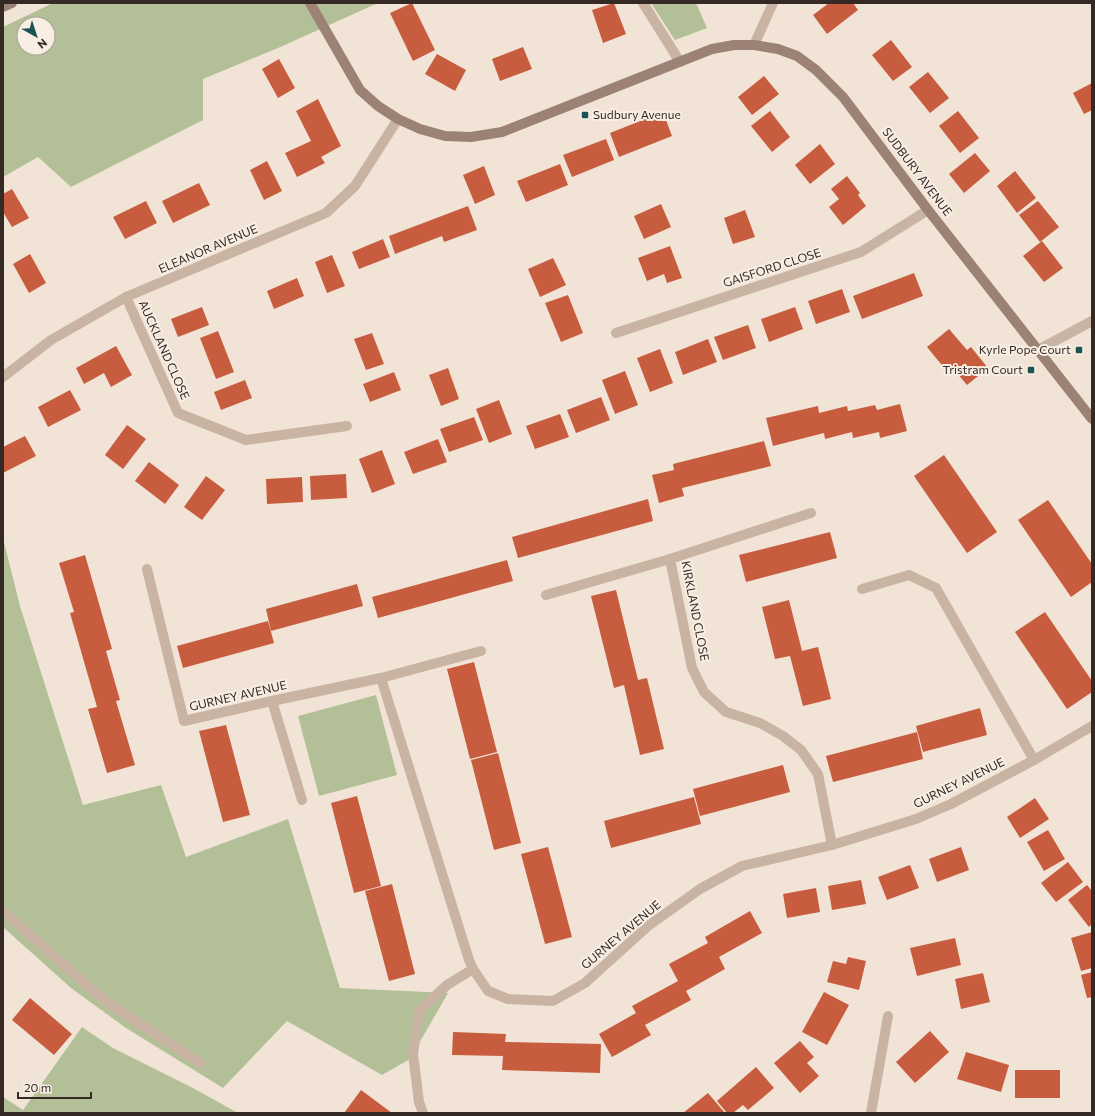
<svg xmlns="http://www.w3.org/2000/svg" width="1095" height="1116" viewBox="0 0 1095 1116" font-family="Commissioner,sans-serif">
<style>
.green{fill:#b3c097;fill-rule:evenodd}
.building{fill:#c85c3e}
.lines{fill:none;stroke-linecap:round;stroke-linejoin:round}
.lane{stroke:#c9b3a3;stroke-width:10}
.street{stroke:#c9b3a3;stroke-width:10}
.secondary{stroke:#9c8274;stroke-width:10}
.poi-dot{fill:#1b5355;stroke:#f9eee3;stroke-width:1.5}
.labels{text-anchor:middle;stroke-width:4;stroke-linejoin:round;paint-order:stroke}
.poi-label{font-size:12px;fill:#342925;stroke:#f9eee3;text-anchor:end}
.street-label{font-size:12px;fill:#342925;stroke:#f9eee3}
</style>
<rect width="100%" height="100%" fill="#f1e4d7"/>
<!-- green -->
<g class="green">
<path d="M53,3H378L278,48L203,79V120L71,187L38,157L3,177V27ZM24,24H48V48H24Z"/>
<path d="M651,3H696L707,28L675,40Z"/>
<path d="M3,538L20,606L83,805L161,785L186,857L288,819L340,988L448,993L410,1059L382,1075L287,1021L223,1088L126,1028L71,988L3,927Z"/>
<path d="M376,695L397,775L319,796L298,716Z"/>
<path d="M82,1027L113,1048L193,1088L238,1113H3V1097L23,1110Z"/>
</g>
<!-- building -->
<g class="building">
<path d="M412,3L435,50L413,61L390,13Z"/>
<path d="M614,3L626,34L603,43L592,10Z"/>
<path d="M829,3H853L858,10L827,34L813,15Z"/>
<path d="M891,40L912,67L893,81L872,55Z"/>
<path d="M523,47L532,69L500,81L492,59Z"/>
<path d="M437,54L466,70L455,91L425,74Z"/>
<path d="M279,59L295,88L278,98L262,69Z"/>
<path d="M928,72L949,98L930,113L909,87Z"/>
<path d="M764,76L779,94L752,115L738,97Z"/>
<path d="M1092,83V110L1084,114L1073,93Z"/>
<path d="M318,99L341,146L321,157L325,163L297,177L285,153L311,141L296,111Z"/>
<path d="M770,111L790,137L772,152L751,126Z"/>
<path d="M958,111L979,138L960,153L939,126Z"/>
<path d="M663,112L672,136L619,157L610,133Z"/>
<path d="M606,139L614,160L572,177L563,155Z"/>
<path d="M820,144L835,164L810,184L795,165Z"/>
<path d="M975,153L990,171L964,193L949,174Z"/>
<path d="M267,161L282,191L264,200L250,170Z"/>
<path d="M560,164L568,185L526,202L517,181Z"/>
<path d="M484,166L495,195L475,204L463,175Z"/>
<path d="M1015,171L1036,198L1017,213L997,186Z"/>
<path d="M847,176L860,193L858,195L866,206L843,225L829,207L839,199L831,189Z"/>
<path d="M199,183L210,205L173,223L162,201Z"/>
<path d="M12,189L29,218L12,227L3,212V194Z"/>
<path d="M146,201L157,223L125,239L113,217Z"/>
<path d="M1038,201L1059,227L1040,242L1019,215Z"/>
<path d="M661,204L671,227L644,239L634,216Z"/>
<path d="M468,206L477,230L444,242L442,236L395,254L389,236Z"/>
<path d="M745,210L755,237L733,244L724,218Z"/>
<path d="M383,239L390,257L359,269L352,252Z"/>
<path d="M1042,241L1063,268L1044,282L1023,256Z"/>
<path d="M670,246L682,278L667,283L664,274L647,281L638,258Z"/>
<path d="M30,254L46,283L29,293L13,264Z"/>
<path d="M332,255L345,286L327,293L315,262Z"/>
<path d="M553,258L566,285L540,297L528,269Z"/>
<path d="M914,273L923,296L862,319L853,296Z"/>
<path d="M297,278L304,296L274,309L267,291Z"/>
<path d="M842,289L850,312L816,324L808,301Z"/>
<path d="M568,295L583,333L561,342L545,303Z"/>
<path d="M202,307L209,325L178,337L171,319Z"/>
<path d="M795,307L803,329L769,342L761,319Z"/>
<path d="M748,325L756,348L723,360L714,337Z"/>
<path d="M949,329L967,350L971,347L988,368L967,385L950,365L945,369L927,347Z"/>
<path d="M218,331L234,372L216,379L200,338Z"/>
<path d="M372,333L384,364L366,370L354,339Z"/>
<path d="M708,339L717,362L683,375L675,352Z"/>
<path d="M116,346L132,375L111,387L104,373L84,384L76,368Z"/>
<path d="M660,349L673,383L650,392L637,358Z"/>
<path d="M448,368L459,399L441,406L429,375Z"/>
<path d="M625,371L638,405L615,414L602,380Z"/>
<path d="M394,372L401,390L370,402L363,384Z"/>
<path d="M245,380L252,398L221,410L214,392Z"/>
<path d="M70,390L81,410L48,427L38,407Z"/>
<path d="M601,397L610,420L576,433L567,410Z"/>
<path d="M499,400L512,434L489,443L476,409Z"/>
<path d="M900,404L907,431L880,438L879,432L853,438L852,432L825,439L824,433L773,446L766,418L818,406L819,413L847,406L848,411L875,405L877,410Z"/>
<path d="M560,414L569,437L535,449L526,426Z"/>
<path d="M474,417L483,440L449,452L440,429Z"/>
<path d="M127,425L146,439L123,469L105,455Z"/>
<path d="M25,436L36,456L3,473V447Z"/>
<path d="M438,439L447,462L413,474L404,452Z"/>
<path d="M764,441L771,466L682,488L684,496L659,503L652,475L674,470L673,464Z"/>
<path d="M382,450L395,484L372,493L359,459Z"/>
<path d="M944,455L997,532L967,553L914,476Z"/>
<path d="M149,462L179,485L165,504L135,481Z"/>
<path d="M346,474L347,498L311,500L310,476Z"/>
<path d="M206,476L225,490L202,520L184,507Z"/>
<path d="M302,477L303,502L267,504L266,479Z"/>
<path d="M648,499L653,521L518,558L512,537Z"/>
<path d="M1048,500L1092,564V582L1071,597L1018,520Z"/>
<path d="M830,532L837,558L746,582L739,555Z"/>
<path d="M85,555L112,649L106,651L120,700L116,701L135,765L107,773L88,709L97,707L70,613L74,612L59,563Z"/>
<path d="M507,560L513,581L378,618L372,597Z"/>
<path d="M357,584L363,606L271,631L266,609Z"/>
<path d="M616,590L638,680L647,678L664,749L640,755L624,685L614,688L591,596Z"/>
<path d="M789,600L802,651L818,647L831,699L803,706L790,656L775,659L762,607Z"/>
<path d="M1045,612L1092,681V692L1067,709L1015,632Z"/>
<path d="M268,621L274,643L183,668L177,646Z"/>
<path d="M474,662L497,752L470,759L447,669Z"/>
<path d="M980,708L987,735L923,752L916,726Z"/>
<path d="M226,725L250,815L223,822L199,731Z"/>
<path d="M917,732L923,759L833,782L826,756Z"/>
<path d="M498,753L521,843L494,850L471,760Z"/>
<path d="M783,765L790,792L700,816L693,789Z"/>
<path d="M357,796L381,886L354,893L331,803Z"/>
<path d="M694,797L701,824L611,848L604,821Z"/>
<path d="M1035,798L1049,819L1020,838L1007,817Z"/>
<path d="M1048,830L1065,859L1044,871L1027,842Z"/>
<path d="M548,847L572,937L545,944L521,854Z"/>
<path d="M961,847L969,870L937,882L929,859Z"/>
<path d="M1068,862L1083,882L1056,902L1041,883Z"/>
<path d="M910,865L919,888L887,900L878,877Z"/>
<path d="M861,880L866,904L832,910L828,886Z"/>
<path d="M392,884L415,974L389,981L365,891Z"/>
<path d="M1087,885L1092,891V924L1089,927L1068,900Z"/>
<path d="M816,888L820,912L787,918L783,894Z"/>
<path d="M750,911L762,933L719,957L725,969L686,991L691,1000L645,1025L651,1035L612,1057L599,1034L636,1013L632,1006L678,981L669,964L708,943L705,937Z"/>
<path d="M1092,932V968L1081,971L1071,938Z"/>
<path d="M955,938L961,965L917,976L910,948Z"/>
<path d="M848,957L866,961L859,990L827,982L833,961L846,964Z"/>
<path d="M1092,972V997L1087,998L1081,975Z"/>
<path d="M983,973L990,1002L961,1009L955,979Z"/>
<path d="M824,992L849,1005L827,1045L802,1032Z"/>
<path d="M30,998L72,1034L54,1055L12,1020Z"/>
<path d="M930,1031L949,1052L915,1083L896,1062Z"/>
<path d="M453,1032L506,1034L505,1042L601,1044L600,1073L502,1070L503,1056L452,1055Z"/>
<path d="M800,1041L814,1057L807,1063L819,1076L800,1093L774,1063Z"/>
<path d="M966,1052L1009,1065L1001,1092L957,1079Z"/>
<path d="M756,1067L774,1088L748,1110L743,1105L733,1113H727L717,1101Z"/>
<rect x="1015" y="1070" width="45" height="28"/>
<path d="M361,1090L392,1113H344Z"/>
<path d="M708,1093L725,1113H683Z"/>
</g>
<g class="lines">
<!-- lane -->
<path class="lane" d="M862,589L909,575L936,588L1034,760"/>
<!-- street -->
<g class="street">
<path d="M643,3L680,62"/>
<path d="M754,45L773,3"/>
<path d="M126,297L178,413L246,440L347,426"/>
<path d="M616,333L861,252L928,210"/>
<path d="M1038,350L1092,321"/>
<path d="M3,377L51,340L126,297L326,213L355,186L398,119"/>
<path d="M811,513L670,559L692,668L704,692L726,712L760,723L783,736L801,750L818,774L832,845"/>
<path d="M147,569L184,721L272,701L381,678"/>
<path d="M546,595L670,559"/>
<path d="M481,651L381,678L469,960L473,969L488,991L508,999L553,1001L585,983L648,926L700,889L742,866L832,845L916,819L951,804L1034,760L1092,726"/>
<path d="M272,701L302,800"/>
<path d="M3,911L105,1001L200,1063"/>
<path d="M423,1113L419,1102L413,1054L419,1011L447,985L473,969"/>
<path d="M871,1113L888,1016"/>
</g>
<!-- secondary -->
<g class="secondary">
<path d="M310,3L360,90L378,106L398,119L420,129L445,136L471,137L502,132L712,49L734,45H754L778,49L797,56L816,70L843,97L928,210L1092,419"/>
<path d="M3,7L12,3"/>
</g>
</g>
<!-- markers -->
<g class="poi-dot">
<rect x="581" y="111" width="8" height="8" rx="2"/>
<rect x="1075" y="346" width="8" height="8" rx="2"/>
<rect x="1027" y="366" width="8" height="8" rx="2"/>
</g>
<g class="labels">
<!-- poi labels -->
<g class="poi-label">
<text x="593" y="119" text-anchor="start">Sudbury Avenue</text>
<text x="1071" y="354">Kyrle Pope Court</text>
<text x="1023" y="374">Tristram Court</text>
</g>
<!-- street labels -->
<g class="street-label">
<text transform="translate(917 172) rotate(53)" y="4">SUDBURY AVENUE</text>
<text transform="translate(208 249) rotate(-23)" y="4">ELEANOR AVENUE</text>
<text transform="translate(772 268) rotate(-18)" y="4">GAISFORD CLOSE</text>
<text transform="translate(164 350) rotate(66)" y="4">AUCKLAND CLOSE</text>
<text transform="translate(695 611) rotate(79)" y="4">KIRKLAND CLOSE</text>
<text transform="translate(238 696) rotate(-13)" y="4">GURNEY AVENUE</text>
<text transform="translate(959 783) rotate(-26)" y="4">GURNEY AVENUE</text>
<text transform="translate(621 935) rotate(-40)" y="4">GURNEY AVENUE</text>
</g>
</g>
<!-- border -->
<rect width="1095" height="1116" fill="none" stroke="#342925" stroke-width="8"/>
<!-- north arrow -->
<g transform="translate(36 36) rotate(141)"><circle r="19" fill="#f9eee3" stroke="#aa9f97"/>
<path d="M0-3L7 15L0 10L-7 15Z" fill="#1b5355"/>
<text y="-6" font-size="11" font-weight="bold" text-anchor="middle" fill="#342925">N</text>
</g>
<!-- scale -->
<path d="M18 1092v6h73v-6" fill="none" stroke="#342925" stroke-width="2"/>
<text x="24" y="1092" font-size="12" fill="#342925" stroke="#f9eee3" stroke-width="3" paint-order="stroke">20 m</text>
</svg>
